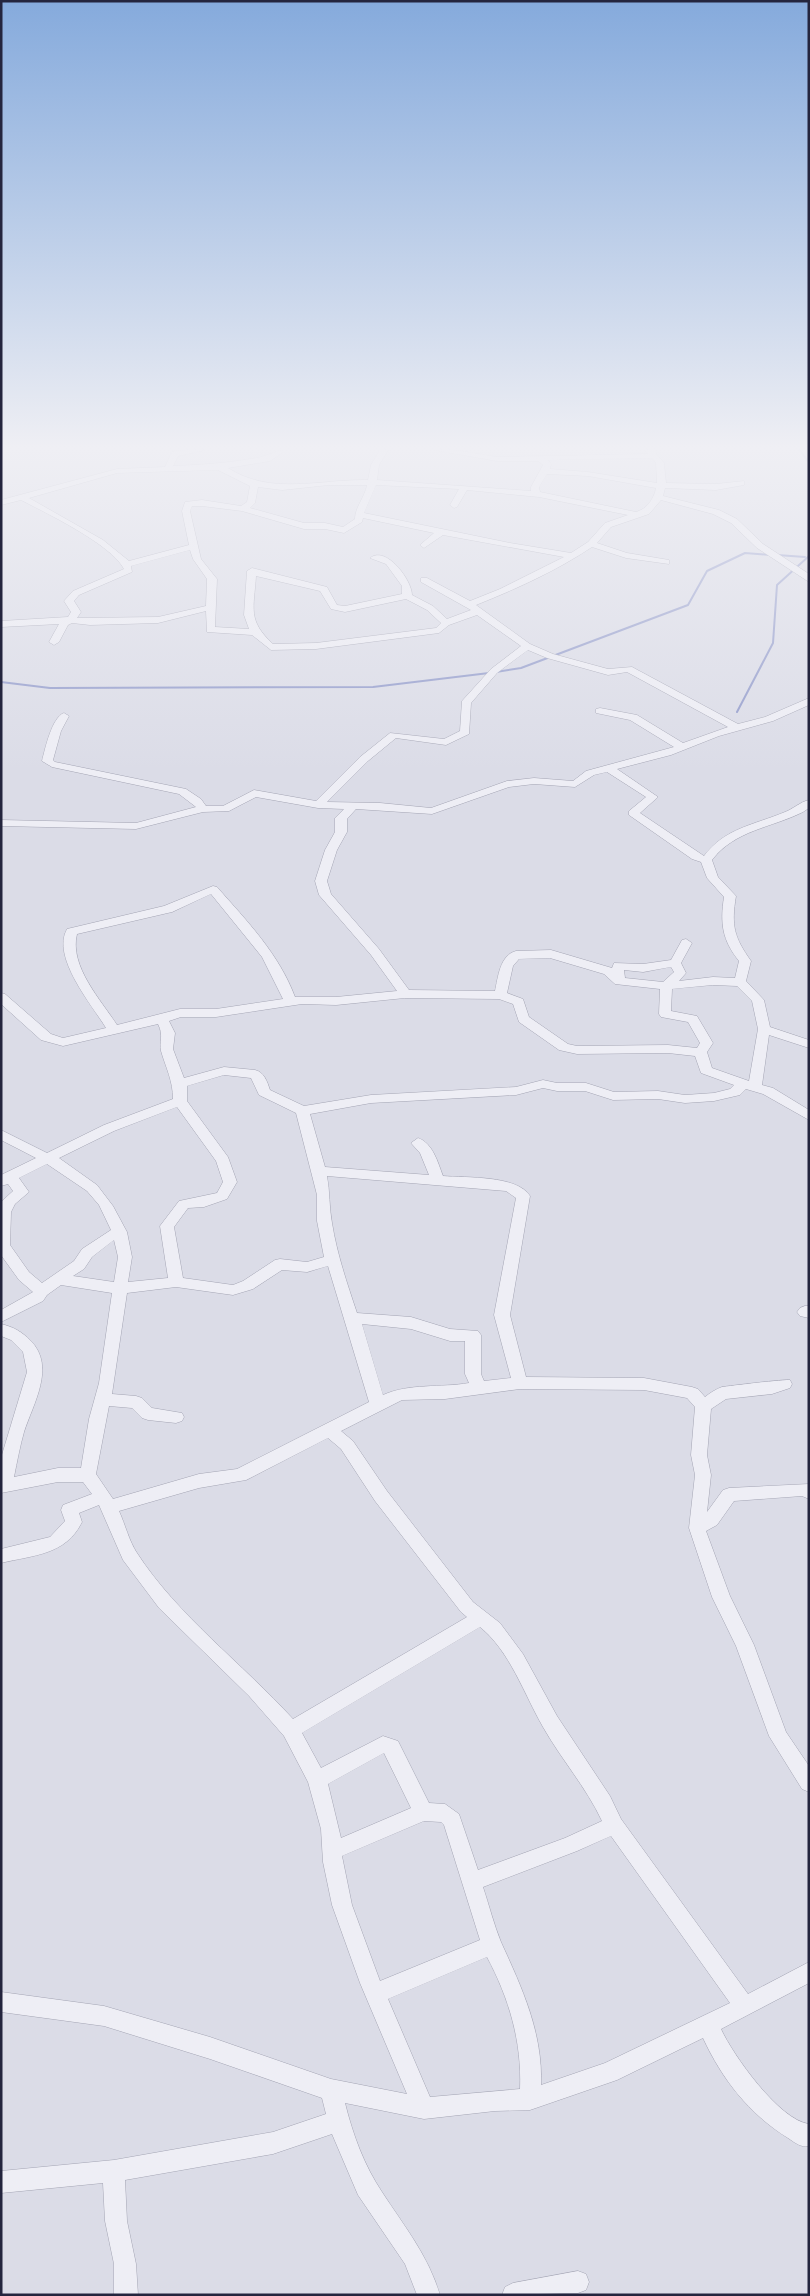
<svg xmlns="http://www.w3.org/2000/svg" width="810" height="2296" viewBox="0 0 810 2296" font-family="'IBM Plex Sans',sans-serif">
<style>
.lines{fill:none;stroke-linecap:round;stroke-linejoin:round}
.stream{stroke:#929bcb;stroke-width:2}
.street-casing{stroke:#a4a5b4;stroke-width:1}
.street{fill:#eeeef5;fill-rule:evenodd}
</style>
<rect width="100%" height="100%" fill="#dbdce7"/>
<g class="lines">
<!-- stream -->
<g class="stream">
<path d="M800,450L809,463"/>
<path d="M777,555L805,557"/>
<path d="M496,672L521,668L688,605L707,571L745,553L771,555"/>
<path d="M1,682L50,688L373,687L489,673"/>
<path d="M737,712L773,643L777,585L809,556"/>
</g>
<!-- street casing -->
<g class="street-casing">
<g id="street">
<path d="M185,450H205L178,456L173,466C201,465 228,463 256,458C267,457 275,450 286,450L270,461L228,468C272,496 319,479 368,480L371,465L380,450H388L379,465L377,480L531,491V487L543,465L538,461H497L434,450H454L497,457L648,454L645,450H653L664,463L666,483L716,484L744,481V485L716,490L665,488L663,496L719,510L737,519L763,544L809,574V582L757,548L731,523L713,514L661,500L649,514L611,527L597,543L627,553L669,560V564L626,558L592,547C556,571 516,589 476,605L530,644L553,654L608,669L632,667L738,724L765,717L809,698V705L773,721L719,736L671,755L617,769L658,797L640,813L704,856C725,828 754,825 785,812C793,809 800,802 809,800V808L803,812C771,828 735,830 712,860L718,877L736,896C731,926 734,937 751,961L746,981L764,1000L770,1027L809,1040V1048L769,1035L762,1085L773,1088L809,1110V1120L763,1094L746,1089L740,1095L714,1101L685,1103L658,1099L613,1100L585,1091H557L543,1088L516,1095L371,1103L310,1114L325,1167L429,1175L420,1153L411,1143L418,1138C433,1143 438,1163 443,1176C466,1178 517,1175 530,1196L510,1315L526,1377L644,1378L692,1387L698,1389L705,1397C710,1393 716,1389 722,1387C729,1386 786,1379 790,1380L792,1384L790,1388L772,1394L726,1399L711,1409L707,1455L711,1475L707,1512L723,1490L729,1488L809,1484V1499L802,1496L734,1501L717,1525L706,1531L730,1596L754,1645L786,1732L809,1766V1792L802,1789L769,1736L736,1646L712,1597L689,1528L695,1475L691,1455L695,1407L687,1398L644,1390L520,1389L445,1399L402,1400L341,1431L353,1441L387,1491L473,1602L500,1623L523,1654L557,1716L610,1796L621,1819L748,1994L809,1962V1983L721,2029C733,2055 779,2120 809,2124V2146C801,2148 794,2142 788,2138C749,2114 722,2079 703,2038L617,2080L530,2110L495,2111L424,2119L345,2103C353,2135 364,2165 382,2192C404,2226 428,2255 440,2295H417L405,2264L358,2195L332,2134L273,2154L125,2180L127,2221L136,2264L138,2295H114V2264L105,2221L103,2183L1,2193V2171L114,2160L273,2132L326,2114L322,2098L210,2059L104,2026L1,2012V1992L104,2006L210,2037L331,2079L407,2094L360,1983L332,1905L323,1862L321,1829L308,1782L284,1736L249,1696L159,1608L123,1560L99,1505L79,1513L82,1522C66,1555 34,1555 1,1563V1549L50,1537L65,1521L61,1510L63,1505L92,1494L83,1482H58L1,1493V1458L27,1372L23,1352L11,1340L1,1336V1324C14,1327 22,1332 31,1341C56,1367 33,1404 24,1432C20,1446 17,1462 14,1477L58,1468H81L89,1419L99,1383L112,1293L61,1285L47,1295L43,1301L1,1322V1310L33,1292L19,1280L1,1255V1202L13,1191L8,1184L1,1186V1175L36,1158L1,1140V1130L47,1153L104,1125L173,1099C173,1081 166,1068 161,1051C159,1041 164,1036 158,1024L63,1046L41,1040L1,1004V993L5,994L51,1034L63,1038L106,1028C92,1005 51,957 67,929L164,906L213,886L217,887C247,921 279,954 295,997H336L397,991L371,955L319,895L315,881L325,850L335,832V818L344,809L318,808L256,797L229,811L203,812L136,829L1,826V820L136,823L196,807L179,794L52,767L42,761C45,749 52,717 64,713L69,716L61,731L53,760L55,762L186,789L201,799L206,806H223L254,790L316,801L360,757L390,733L444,739L460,731L462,701L491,669L521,646L477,615L449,625L439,633L316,649L271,650L252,635L207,632L206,611L158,623L90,625L72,623L68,625L59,642L54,645L49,642L59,624L1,627V621L68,617L71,612L64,601L73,591L124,569C111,544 46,513 21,500L1,505V500L117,469L165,467L172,452ZM652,458L656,463L657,483L588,472L550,469L551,464L548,460ZM218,470L250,486L247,502L241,506L202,500L185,502L182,511L189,545L129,561L103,540L29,498L117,473ZM547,474L588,476L656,488C654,499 647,509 636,512L540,492L539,487ZM329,485H367C365,497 355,507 355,519L343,527L325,523H304L250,508L255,503L258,487L282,490ZM376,485L459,489L450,505L454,508L457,507L467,490L539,497L628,515L605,523L588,542L571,553L510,543L364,513ZM192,506H202L242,511L304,529H325L344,533L362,522L363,518L434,533L420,545L424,548L443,535L564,557L500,589L470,601L427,578H421V582L471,610L447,619L433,606L412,595C412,580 386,545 370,558L386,564L402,586V594L345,606L337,605L327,587L252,568L247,571L244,615L249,629L215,627L217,579L201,559L190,511ZM190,550L193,559L207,579L206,606L158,617L77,618L81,612L74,601L79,595L132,572L131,566ZM256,576L320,591L331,609L345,612L406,599L427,610L441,623L436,628L316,643L273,644C247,620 254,609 256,576ZM528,650L547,658L608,675L627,672L728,727L683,743L637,715L600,708L596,709V713L630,720L674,747L586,771L573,781L534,778L507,781L431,808L380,803L327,802L368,761L396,738L446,745L469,734L471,703L497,673ZM607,772L646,797L629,811V815L692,859L701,862L707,878L724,897C720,923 722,940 739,961L735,978L713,977L679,981L686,973L681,963L692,943L686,939L682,940L671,960L643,964L614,963L612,968L551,950L516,951C500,955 498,977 495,991L409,990L379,949L331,894L327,881L337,850L347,832V819L356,809L432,814L509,787L534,784L575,787L594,775ZM211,894L262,957L283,999L216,1009H180L117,1025C101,1000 69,966 77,934L172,912ZM550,958L604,974L615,984L660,989L659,1014L661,1017L688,1022L700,1043L697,1048L668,1045L577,1046L568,1044L529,1017L523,999L507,993L513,966L519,959ZM671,967L674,972L663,982L625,978L624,970L643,972ZM713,985L737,986L752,1001L758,1029L749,1081L712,1068L707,1052L713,1043L697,1016L671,1011L672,989ZM405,998L499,999L513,1004L519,1022L559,1050L577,1054L668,1053L695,1056L701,1073L734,1085L730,1089L714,1093L685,1095L658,1091L614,1092L586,1083H557L543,1080L516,1087L371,1095L304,1106L270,1090C267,1081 264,1072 255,1070L224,1067L184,1078L173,1049L175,1033L169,1021L181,1017H216L302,1004L336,1005ZM224,1075L251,1078L259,1095L296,1113L317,1195V1221L324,1257L307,1262L280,1259L275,1260L243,1281L233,1285L183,1278L174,1227L188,1208L204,1207L227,1199L237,1182L228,1157L187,1101V1086ZM177,1107L216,1161L223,1182L217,1193L179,1201L160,1226L168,1278L128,1282L132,1257L127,1232L113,1206L97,1185L59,1158L114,1131ZM47,1164L87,1191L99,1205L111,1230L82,1249L74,1261L42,1283L29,1272L10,1245L11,1212L15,1204L29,1192L19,1178ZM327,1176L506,1191L516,1198L494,1315L511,1378L484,1381L481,1374V1335L478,1331L450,1329L411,1317L357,1313C347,1283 337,1254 332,1223C329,1207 330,1192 327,1176ZM114,1240L118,1257L114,1282L73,1276L84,1269L92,1257ZM328,1266L369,1402L237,1469L199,1474L113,1499L96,1474L109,1406L132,1408L142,1418L148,1420L176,1423L182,1421L184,1417L182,1413L152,1408L142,1398L136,1396L112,1394L127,1293L176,1287L233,1295L253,1289L282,1270L307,1272ZM362,1324L411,1329L450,1341H465V1374L469,1383C441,1388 409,1383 383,1395ZM328,1438L341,1449L375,1501L461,1612L467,1617L293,1719C242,1663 178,1616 137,1553C129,1541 125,1524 119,1511L199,1488L246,1480ZM480,1627C510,1651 524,1694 543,1727C561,1759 586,1787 602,1821L565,1838L478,1870L459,1814L445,1804L429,1803L398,1741L383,1736L321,1768L302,1733ZM384,1753L411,1808L341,1838L328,1784ZM424,1821L441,1822L444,1825L480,1940L380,1981L352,1905L342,1856ZM611,1836L730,2003L605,2063L541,2085C543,2033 522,1988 501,1942C494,1925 489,1905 483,1887L577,1851ZM487,1957C509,1998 522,2042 520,2089L430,2097L388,1999Z"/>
<path d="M805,1306H809V1318L800,1316L797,1312L800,1308Z"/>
<path d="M578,2271L586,2274L589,2282L586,2290L578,2293L502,2295L505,2287L513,2283Z"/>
</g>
</g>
<!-- street -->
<use href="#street" class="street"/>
</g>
<!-- sky -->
<linearGradient id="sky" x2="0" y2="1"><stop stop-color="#85aadc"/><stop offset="0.58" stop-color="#efeff4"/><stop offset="1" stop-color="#efeff4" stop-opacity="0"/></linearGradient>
<rect width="810" height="771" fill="url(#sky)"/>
<!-- border -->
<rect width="810" height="2296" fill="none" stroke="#24253e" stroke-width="5"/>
</svg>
